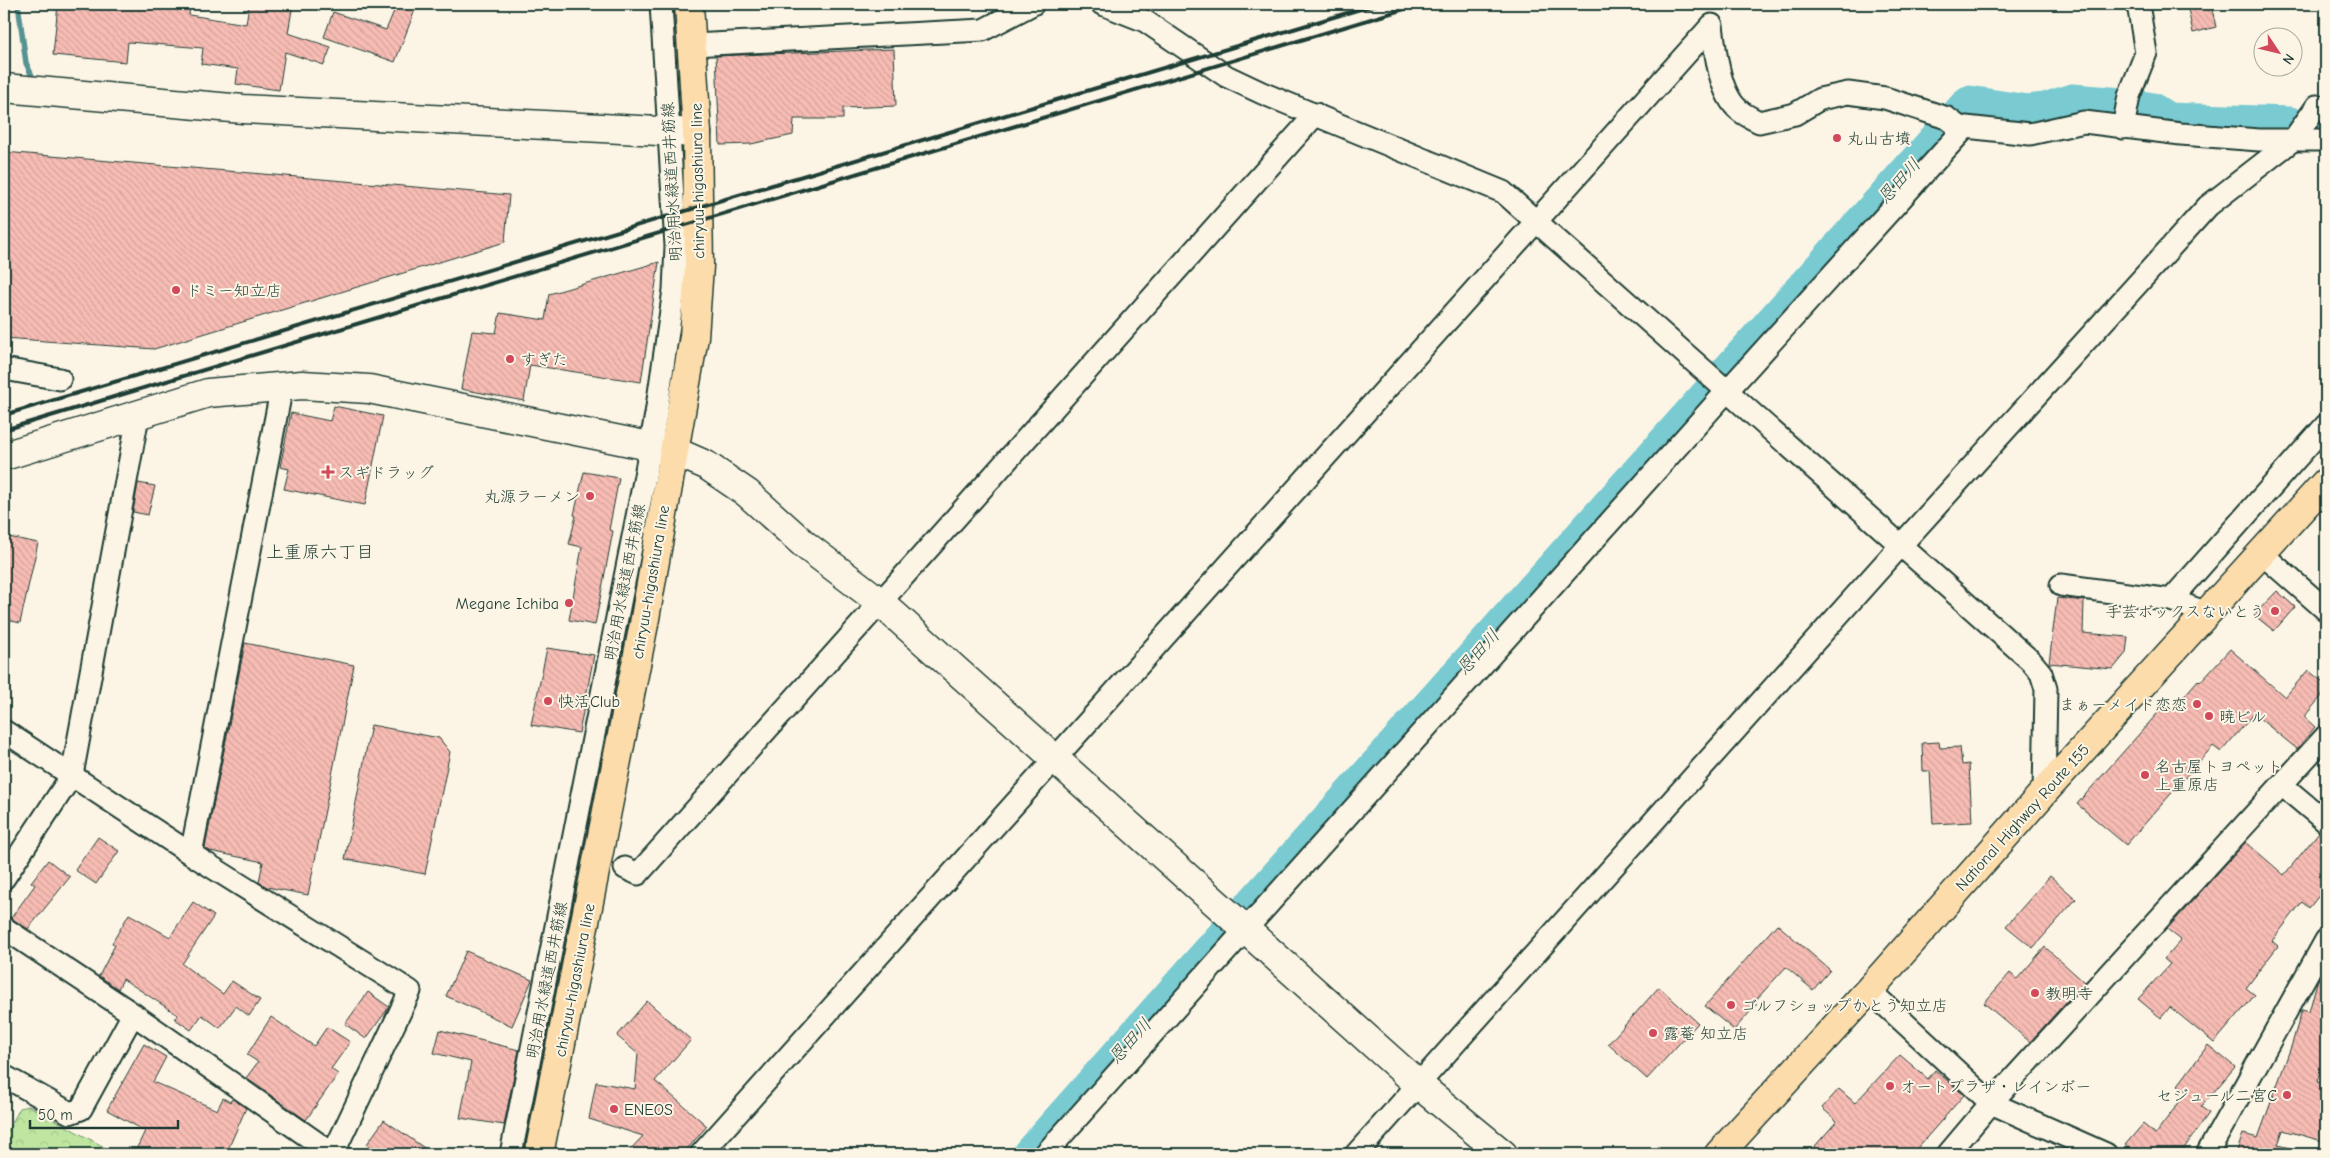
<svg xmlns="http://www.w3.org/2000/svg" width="2330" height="1158" viewBox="0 0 2330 1158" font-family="'Comic Neue','Klee One',sans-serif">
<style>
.park{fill:url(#park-crowns);stroke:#6f926a}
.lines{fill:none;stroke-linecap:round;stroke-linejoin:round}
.stream{stroke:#559292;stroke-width:5.5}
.river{stroke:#79cad1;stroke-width:35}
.building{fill:url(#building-back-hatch);stroke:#1f3d34}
.street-casing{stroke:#1f3d34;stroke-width:25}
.secondary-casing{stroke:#1f3d34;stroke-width:31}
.primary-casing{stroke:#1f3d34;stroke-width:31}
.highway-casing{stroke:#1f3d34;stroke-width:31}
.street{stroke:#fcf5e5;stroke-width:21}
.secondary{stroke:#fcf5e5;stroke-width:28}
.primary{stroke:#fddcac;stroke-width:28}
.highway{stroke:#fddcac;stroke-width:28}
.rail{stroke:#1f3d34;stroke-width:4}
.poi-dot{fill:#d1495b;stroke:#fcf5e5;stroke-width:2}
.labels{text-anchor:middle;stroke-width:4;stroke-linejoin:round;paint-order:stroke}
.poi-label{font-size:16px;fill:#1f3d34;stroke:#fcf5e5;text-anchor:start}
.street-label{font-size:16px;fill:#1f3d34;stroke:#fcf5e5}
.water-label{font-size:18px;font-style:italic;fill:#315953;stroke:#fcf5e5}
.neighbourhood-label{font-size:18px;fill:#1f3d34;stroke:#fcf5e5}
</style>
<defs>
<pattern id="park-crowns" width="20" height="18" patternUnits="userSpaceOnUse" patternTransform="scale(1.25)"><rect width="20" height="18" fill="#bfe6a1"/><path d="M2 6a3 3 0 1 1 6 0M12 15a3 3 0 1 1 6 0" fill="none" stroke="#a4c68b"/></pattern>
<pattern id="building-back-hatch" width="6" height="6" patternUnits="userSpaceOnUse" patternTransform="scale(1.25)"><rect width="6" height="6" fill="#f7bcb4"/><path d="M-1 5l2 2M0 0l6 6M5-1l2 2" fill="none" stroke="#d3a29b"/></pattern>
</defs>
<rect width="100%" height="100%" fill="#fcf5e5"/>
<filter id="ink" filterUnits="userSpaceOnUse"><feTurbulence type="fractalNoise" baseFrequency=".02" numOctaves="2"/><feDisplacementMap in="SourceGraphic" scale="10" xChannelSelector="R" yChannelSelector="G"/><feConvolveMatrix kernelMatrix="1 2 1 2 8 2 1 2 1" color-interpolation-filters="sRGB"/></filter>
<g filter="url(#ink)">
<!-- park -->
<path class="park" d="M29,1106L117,1154H4V1138L20,1108Z"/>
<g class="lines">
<!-- stream -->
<path class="stream" d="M18,4L26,63L34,80"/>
<!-- river -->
<g class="river">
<path d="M2131,106L2152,110L2168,120L2290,124"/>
<path d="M2317,123L2326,122"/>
<path d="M1724,376L1969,103L2027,112L2045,110L2072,101L2123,105"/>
<path d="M1243,915L1713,389"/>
<path d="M1030,1154L1230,929"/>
</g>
</g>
<!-- building -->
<g class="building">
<path d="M58,4H190L189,15L246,24L249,4H293L288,33L331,47L324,65L285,52L279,90L236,84L238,69L201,64L203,48L128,42L126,62L53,55Z"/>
<path d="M397,4L415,10L395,62L324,37L333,12L386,30Z"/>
<path d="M2187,4H2211L2216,27L2193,33Z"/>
<path d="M894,49L896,106L843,108V119H794L793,135L751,144L720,145L716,56Z"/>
<path d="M4,152L509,195L505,242L154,349L4,338Z"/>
<path d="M659,262L641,382L530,365L524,401L461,389L472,331L496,333L500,313L545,320L549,294Z"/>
<path d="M334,406L383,416L365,505L284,489L289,469L280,467L291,413L330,421Z"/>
<path d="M584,472L619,478L609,530L613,531L595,625L569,620L582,547L569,544L576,516L574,515Z"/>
<path d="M138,483L155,486L148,515L133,512Z"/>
<path d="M4,536L38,543L20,623L4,619Z"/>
<path d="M2277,591L2295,607L2274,631L2254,615Z"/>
<path d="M2057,598L2084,601L2083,633L2128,637L2126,653L2113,669L2049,663Z"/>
<path d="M245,643L354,665L308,895L267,887L259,882L263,862L210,851L205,848Z"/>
<path d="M547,648L594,655L579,733L531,725Z"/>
<path d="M2230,649L2285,697L2308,670L2326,685V691L2304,717L2315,727L2297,749L2254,714L2221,752L2213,746L2126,845L2077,804L2164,706L2171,711L2198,680L2200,682Z"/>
<path d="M371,725L439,738L450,752L425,874L345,859Z"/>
<path d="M1939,742L1940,748L1960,747L1962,765L1969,764L1972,822L1933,824L1930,771H1923L1922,743Z"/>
<path d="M2319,832L2326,834V887L2309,908L2302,902L2272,941L2278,946L2246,988L2255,995L2214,1043L2170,1007L2161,1018L2138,999L2170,964L2164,959L2181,940L2167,929L2246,842L2284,875Z"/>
<path d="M98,837L119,851L96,884L75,870Z"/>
<path d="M48,860L70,877L28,929L11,918L35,885L31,882Z"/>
<path d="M2050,876L2076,899L2033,948L2006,926Z"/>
<path d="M193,902L214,916L182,964L223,994L232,981L260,1000L249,1016L236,1006L220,1028L202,1015L191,1030L175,1019L178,1015L123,979L118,989L99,976L115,945L112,943L129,914L170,937Z"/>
<path d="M1777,924L1830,970L1813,990L1786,967L1754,1002L1757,1004L1734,1030L1705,1006Z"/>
<path d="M2045,947L2084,982L2030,1042L1984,1003L2010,973L2017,979Z"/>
<path d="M466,951L532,980L512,1026L446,996Z"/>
<path d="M2326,966V1050L2317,1082L2326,1085V1142L2283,1130L2278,1145L2297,1150V1154H2236L2243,1134L2258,1138L2292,1044L2302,1010L2309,1012L2317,982Z"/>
<path d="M1659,987L1698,1023L1647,1079L1608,1044Z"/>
<path d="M368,992L389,1007L366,1039L345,1024Z"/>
<path d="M647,1001L691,1040L655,1081L707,1126L683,1154H626L643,1136L589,1119L596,1082L635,1089L638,1054L617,1036Z"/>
<path d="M271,1017L314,1046L327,1027L350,1042L331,1069L338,1074L306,1120L246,1078L258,1062L247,1055Z"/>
<path d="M440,1030L519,1050L504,1125L460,1118L471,1062L434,1053Z"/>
<path d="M144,1044L166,1057L153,1082L217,1110L223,1098L230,1102L232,1099L246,1108L226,1154H134L145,1131L107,1110Z"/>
<path d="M2208,1045L2235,1067L2201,1107L2209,1113L2180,1154H2136L2125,1145L2143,1124L2155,1134L2187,1092L2178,1085Z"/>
<path d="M1900,1055L1928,1079L1935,1070L1964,1095L1912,1154H1808L1837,1121L1822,1108L1839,1089L1855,1103Z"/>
<path d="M384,1120L433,1154H381L367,1144Z"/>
</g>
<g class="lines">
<!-- street casing -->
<g class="street-casing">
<g id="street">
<path d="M1102,4L1145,21L1226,76L1262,93L1503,192L2031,661L2041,673L2046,689L2044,792"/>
<path d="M692,45L983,30L1033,4"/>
<path d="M2123,128L2129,96L2146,53L2138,4"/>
<path d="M4,369L60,379"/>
<path d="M2261,553L2326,610"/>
<path d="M2061,585L2171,600L2207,613"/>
<path d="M2171,600L2326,425"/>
<path d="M4,731L191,854L410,991L333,1154L133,1014L81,1109L70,1113L4,1076"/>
<path d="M2282,785L2326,822"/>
<path d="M191,854L282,386"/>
<path d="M625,868L638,874L1316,114"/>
<path d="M4,878L72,775L138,416"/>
<path d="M4,928L133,1014"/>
<path d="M1869,990L1991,1103L2106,1154"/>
<path d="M511,1154L645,476L656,414L674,290L676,246L661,4"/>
<path d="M701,1154L1712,25C1715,49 1719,94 1739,110C1744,115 1752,118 1759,122L1795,114L1820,99L1848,93L1885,98L1947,118L1963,130L1966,127L2030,134L2084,122L2181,134L2259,140H2326"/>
<path d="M1045,1154L1727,391L1963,130"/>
<path d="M1356,1154L1901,545L2208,206L2293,140L2317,106L2326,107"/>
<path d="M1948,1154L1991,1103L2326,736"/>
<path d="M2207,1154L2326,940"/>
</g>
</g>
<!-- secondary casing -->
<g class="secondary-casing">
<g id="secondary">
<path d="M4,88L243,109L697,133"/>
<path d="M4,456L208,393L302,385L369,389L674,451L706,465L747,493L805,545L880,602L1419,1085L1503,1154"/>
</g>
</g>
<!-- primary casing -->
<g class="primary-casing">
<path id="primary" d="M539,1154L644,624L694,337L699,266L697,133L689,4"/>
</g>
<!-- highway casing -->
<g class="highway-casing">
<path id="highway" d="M1719,1154L1869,990L2044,792L2326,482"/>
</g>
<!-- street -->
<use href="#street" class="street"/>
<!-- secondary -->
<use href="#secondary" class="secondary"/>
<!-- primary -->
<use href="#primary" class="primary"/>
<!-- highway -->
<use href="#highway" class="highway"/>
<!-- rail -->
<g class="rail">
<path d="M4,415L1377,4"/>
<path d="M4,430L1421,4"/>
</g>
</g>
</g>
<!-- markers -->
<g class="poi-dot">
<circle cx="1837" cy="138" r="5"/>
<circle cx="176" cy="290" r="5"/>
<circle cx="510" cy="359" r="5"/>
<path d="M325.5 464.5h5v5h5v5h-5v5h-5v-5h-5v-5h5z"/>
<circle cx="590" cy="496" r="5"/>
<circle cx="569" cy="603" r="5"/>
<circle cx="2275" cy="611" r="5"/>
<circle cx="548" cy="701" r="5"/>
<circle cx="2197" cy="704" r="5"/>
<circle cx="2209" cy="716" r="5"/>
<circle cx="2145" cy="775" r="5"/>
<circle cx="2035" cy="993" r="5"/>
<circle cx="1731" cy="1005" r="5"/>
<circle cx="1653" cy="1033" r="5"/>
<circle cx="1890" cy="1086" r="5"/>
<circle cx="2287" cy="1095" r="5"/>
<circle cx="614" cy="1109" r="5"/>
</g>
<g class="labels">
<!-- poi labels -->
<g class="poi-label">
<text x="1847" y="144">丸山古墳</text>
<text x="186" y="296">ドミー知立店</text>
<text x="520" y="365">すぎた</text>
<text x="338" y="478">スギドラッグ</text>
<text x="580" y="502" text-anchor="end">丸源ラーメン</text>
<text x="559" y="609" text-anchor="end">Megane Ichiba</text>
<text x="2265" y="617" text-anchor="end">手芸ボックスないとう</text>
<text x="558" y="707">快活Club</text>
<text x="2187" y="710" text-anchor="end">まぁーメイド恋恋</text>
<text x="2219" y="722">暁ビル</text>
<text x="2155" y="772">名古屋トヨペット<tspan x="2155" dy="18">上重原店</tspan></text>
<text x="2045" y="999">教明寺</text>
<text x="1741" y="1011">ゴルフショップかとう知立店</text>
<text x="1663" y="1039">露菴 知立店</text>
<text x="1900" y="1092">オートプラザ・レインボー</text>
<text x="2277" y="1101" text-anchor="end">セジュール二宮C</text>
<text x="624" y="1115">ENEOS</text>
</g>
<!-- street labels -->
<g class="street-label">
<text transform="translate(697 181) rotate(-91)" y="6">chiryuu-higashiura line</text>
<text transform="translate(671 182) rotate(-93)" y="6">明治用水緑道西井筋線</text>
<text transform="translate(624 582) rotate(-79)" y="6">明治用水緑道西井筋線</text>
<text transform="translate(650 582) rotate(-80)" y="6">chiryuu-higashiura line</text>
<text transform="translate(2022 817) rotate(-48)" y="6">National Highway Route 155</text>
<text transform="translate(546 980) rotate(-79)" y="6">明治用水緑道西井筋線</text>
<text transform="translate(574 980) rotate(-79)" y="6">chiryuu-higashiura line</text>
</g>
<!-- water labels -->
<g class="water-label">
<text transform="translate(1899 181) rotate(-48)" y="6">恩田川</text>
<text transform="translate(1478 652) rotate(-48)" y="6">恩田川</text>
<text transform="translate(1130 1041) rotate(-48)" y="6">恩田川</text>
</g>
<!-- neighbourhood labels -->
<g class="neighbourhood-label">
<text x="320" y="558">上重原六丁目</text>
</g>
</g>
<!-- margin -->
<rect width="2330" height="1158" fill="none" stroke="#fcf5e5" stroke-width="20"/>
<rect x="10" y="10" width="2310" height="1138" fill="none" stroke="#1f3d34" stroke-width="2" filter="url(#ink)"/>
<!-- north arrow -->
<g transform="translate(2278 52) rotate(125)"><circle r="24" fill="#fcf5e5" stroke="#a4ab9e"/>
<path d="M0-4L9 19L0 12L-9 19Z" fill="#d1495b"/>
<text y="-8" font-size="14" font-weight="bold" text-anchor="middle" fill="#1f3d34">N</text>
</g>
<!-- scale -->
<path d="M30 1120v8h148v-8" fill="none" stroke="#1f3d34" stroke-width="2.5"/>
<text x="38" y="1120" font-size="15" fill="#1f3d34" stroke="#fcf5e5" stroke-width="4" paint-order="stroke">50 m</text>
</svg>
